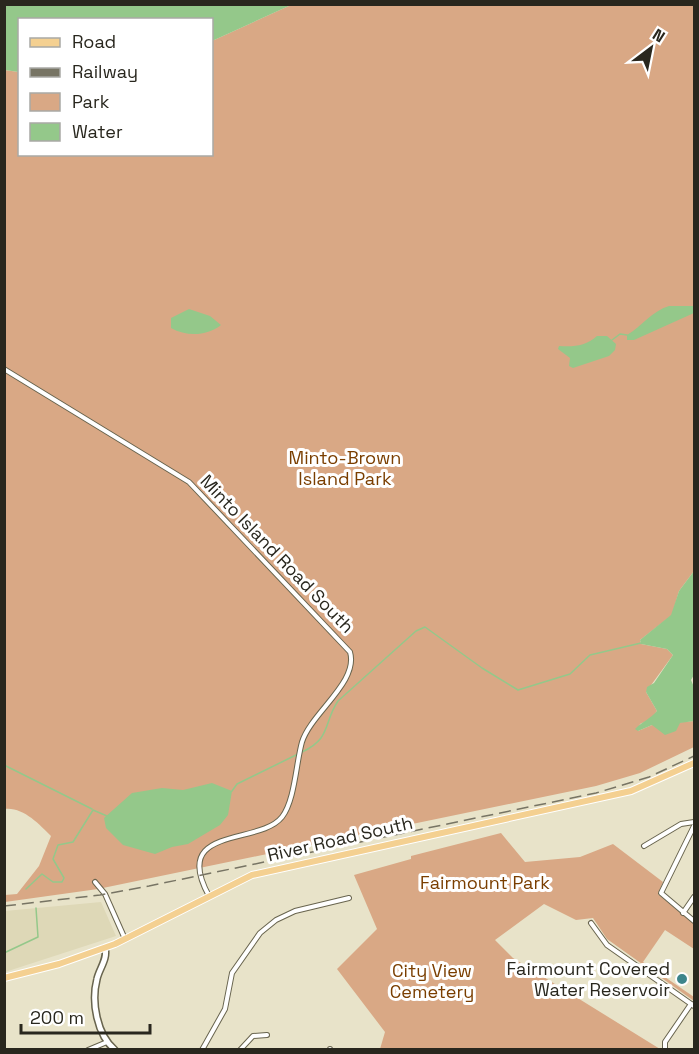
<svg xmlns="http://www.w3.org/2000/svg" width="699" height="1054" viewBox="0 0 699 1054" font-family="'Space Grotesk',sans-serif">
<style>
.built{fill:#ded8b7}
.green{fill:#d9a885}
.water{fill:#94c88a}
.lines{fill:none;stroke-linecap:round;stroke-linejoin:round}
.stream{stroke:#94c88a;stroke-width:1.5}
.street-casing{stroke:#68644e;stroke-width:6}
.secondary-casing{stroke:#68644e;stroke-width:8}
.primary-casing{stroke:#fff;stroke-width:8}
.street{stroke:#fff;stroke-width:4}
.secondary{stroke:#fff;stroke-width:5}
.primary{stroke:#f4d091;stroke-width:6}
.rail{stroke:#777464;stroke-width:1.5;stroke-dasharray:12 6;stroke-linecap:butt}
.poi-dot{fill:#3d858b;stroke:#fff;stroke-width:2}
.labels{text-anchor:middle;stroke-width:6;stroke-linejoin:round;paint-order:stroke}
.park-label{font-size:18px;fill:#7a3e00;stroke:#fff}
.street-label{font-size:18px;fill:#29271e;stroke:#fff}
.poi-label{font-size:18px;fill:#29271e;stroke:#fff;text-anchor:end}
</style>
<rect width="100%" height="100%" fill="#e8e3c9"/>
<!-- built -->
<path class="built" d="M101,902L116,936L5,972V911Z"/>
<!-- green -->
<g class="green">
<path d="M291,5H694V571L679,591L672,615L640,640L641,644L667,649L673,655L646,692L657,711L651,719L640,724L638,731L652,725L694,721V747L640,773L596,786L98,889L5,902V895L17,894L39,866L51,836C39,824 23,807 5,809L4,70L19,72L20,154H212V41Z"/>
<path d="M501,833L525,862L580,857L613,844L663,882L658,894L694,924V949L665,930L643,962L694,997V1001L607,939L593,918L576,920L544,904L495,940L513,958L660,1049H380L385,1032L337,969L377,929L354,875L411,859V856Z"/>
</g>
<!-- water -->
<g class="water">
<path d="M4,5L5,4L291,5L212,41V20H20L19,72L5,70Z"/>
<path d="M669,306H694V313L634,340H627V335C642,326 652,311 669,306Z"/>
<path d="M189,309L210,316L221,325C207,336 187,337 171,328V318Z"/>
<path d="M597,336H607L616,344L615,350L609,356L573,368L569,366L570,358L558,349L559,346C574,347 586,346 597,336Z"/>
<path d="M694,571V675L691,680L694,687V721L680,723L676,731L665,735L652,725L638,731L635,729C642,722 650,719 657,711L646,692L647,687L654,683L673,655L667,649L641,644L640,640L671,615L679,591Z"/>
<path d="M212,783L232,791L228,815L220,825L188,844L172,847L155,854L123,845L106,828L104,818L132,793L162,788L183,790Z"/>
</g>
<g class="lines">
<!-- stream -->
<g class="stream">
<path d="M612,340L620,334L627,335"/>
<path d="M302,752C332,738 323,723 338,701L416,631L425,627L482,668L518,690L570,674L590,655L641,643"/>
<path d="M4,765L92,809"/>
<path d="M232,791L237,784L298,754"/>
<path d="M26,889L42,874L53,882H62L64,878L53,859L58,845L73,842L93,810L107,816"/>
<path d="M4,953L38,937L36,908"/>
</g>
<!-- street casing -->
<g class="street-casing">
<g id="street">
<path d="M4,369L189,482L350,652C359,682 311,713 302,742C296,763 295,800 282,817C259,846 170,825 209,896"/>
<path d="M694,826L661,893L694,921"/>
<path d="M644,846L681,824L694,822"/>
<path d="M95,882L105,894L125,939"/>
<path d="M683,913L694,897"/>
<path d="M591,923L607,945L694,1006"/>
<path d="M665,1048V1042L691,1004"/>
<path d="M330,1049V1050"/>
<path d="M88,1050L107,1042"/>
<path d="M202,1050L225,1009L232,973L260,933L276,920L295,911L349,898"/>
<path d="M240,1050L253,1036L267,1035"/>
</g>
</g>
<!-- secondary casing -->
<g class="secondary-casing">
<path id="secondary" d="M105,948C108,959 99,969 97,979C91,1002 97,1035 115,1050"/>
</g>
<!-- primary casing -->
<g class="primary-casing">
<path id="primary" d="M4,978L59,964L115,944L252,875L631,791L694,763"/>
</g>
<!-- street -->
<use href="#street" class="street"/>
<!-- secondary -->
<use href="#secondary" class="secondary"/>
<!-- primary -->
<use href="#primary" class="primary"/>
<!-- rail -->
<path class="rail" d="M4,906L100,895L149,886L596,793L649,777L694,756"/>
</g>
<!-- markers -->
<circle class="poi-dot" cx="682" cy="979" r="6"/>
<g class="labels">
<!-- park labels -->
<g class="park-label">
<text x="345" y="464">Minto-Brown<tspan x="345" dy="21">Island Park</tspan></text>
<text x="485" y="889">Fairmount Park</text>
<text x="432" y="977">City View<tspan x="432" dy="21">Cemetery</tspan></text>
</g>
<!-- street labels -->
<g class="street-label">
<text transform="translate(277 554) rotate(46)" y="6">Minto Island Road South</text>
<text transform="translate(340 839) rotate(-13)" y="6">River Road South</text>
</g>
<!-- poi labels -->
<g class="poi-label">
<text x="670" y="975">Fairmount Covered<tspan x="670" dy="21">Water Reservoir</tspan></text>
</g>
</g>
<!-- border -->
<rect width="699" height="1054" fill="none" stroke="#29271e" stroke-width="12"/>
<!-- legend -->
<rect x="18" y="18" width="195" height="138" fill="#ffffff" stroke="#a9a9a5" stroke-width="1.5"/>
<rect x="30" y="38" width="30" height="9" fill="#f4d091" stroke="#a9a9a5" stroke-width="1.5"/>
<text x="72" y="48" font-size="18" fill="#29271e">Road</text>
<rect x="30" y="68" width="30" height="9" fill="#777464" stroke="#a9a9a5" stroke-width="1.5"/>
<text x="72" y="78" font-size="18" fill="#29271e">Railway</text>
<rect x="30" y="93" width="30" height="18" fill="#d9a885" stroke="#a9a9a5" stroke-width="1.5"/>
<text x="72" y="108" font-size="18" fill="#29271e">Park</text>
<rect x="30" y="123" width="30" height="18" fill="#94c88a" stroke="#a9a9a5" stroke-width="1.5"/>
<text x="72" y="138" font-size="18" fill="#29271e">Water</text>
<!-- north arrow -->
<g transform="translate(651 48) rotate(32)" stroke="#ffffff" stroke-width="4.5" paint-order="stroke">
<path d="M0-4.5L10 22L0 15L-10 22Z" fill="#29271e"/>
<text y="-9" font-size="16" font-weight="bold" text-anchor="middle" fill="#29271e">N</text>
</g>
<!-- scale -->
<path d="M21 1024v9h129v-9" fill="none" stroke="#29271e" stroke-width="3"/>
<text x="30" y="1024" font-size="18" fill="#29271e" stroke="#ffffff" stroke-width="4.5" paint-order="stroke">200 m</text>
</svg>
